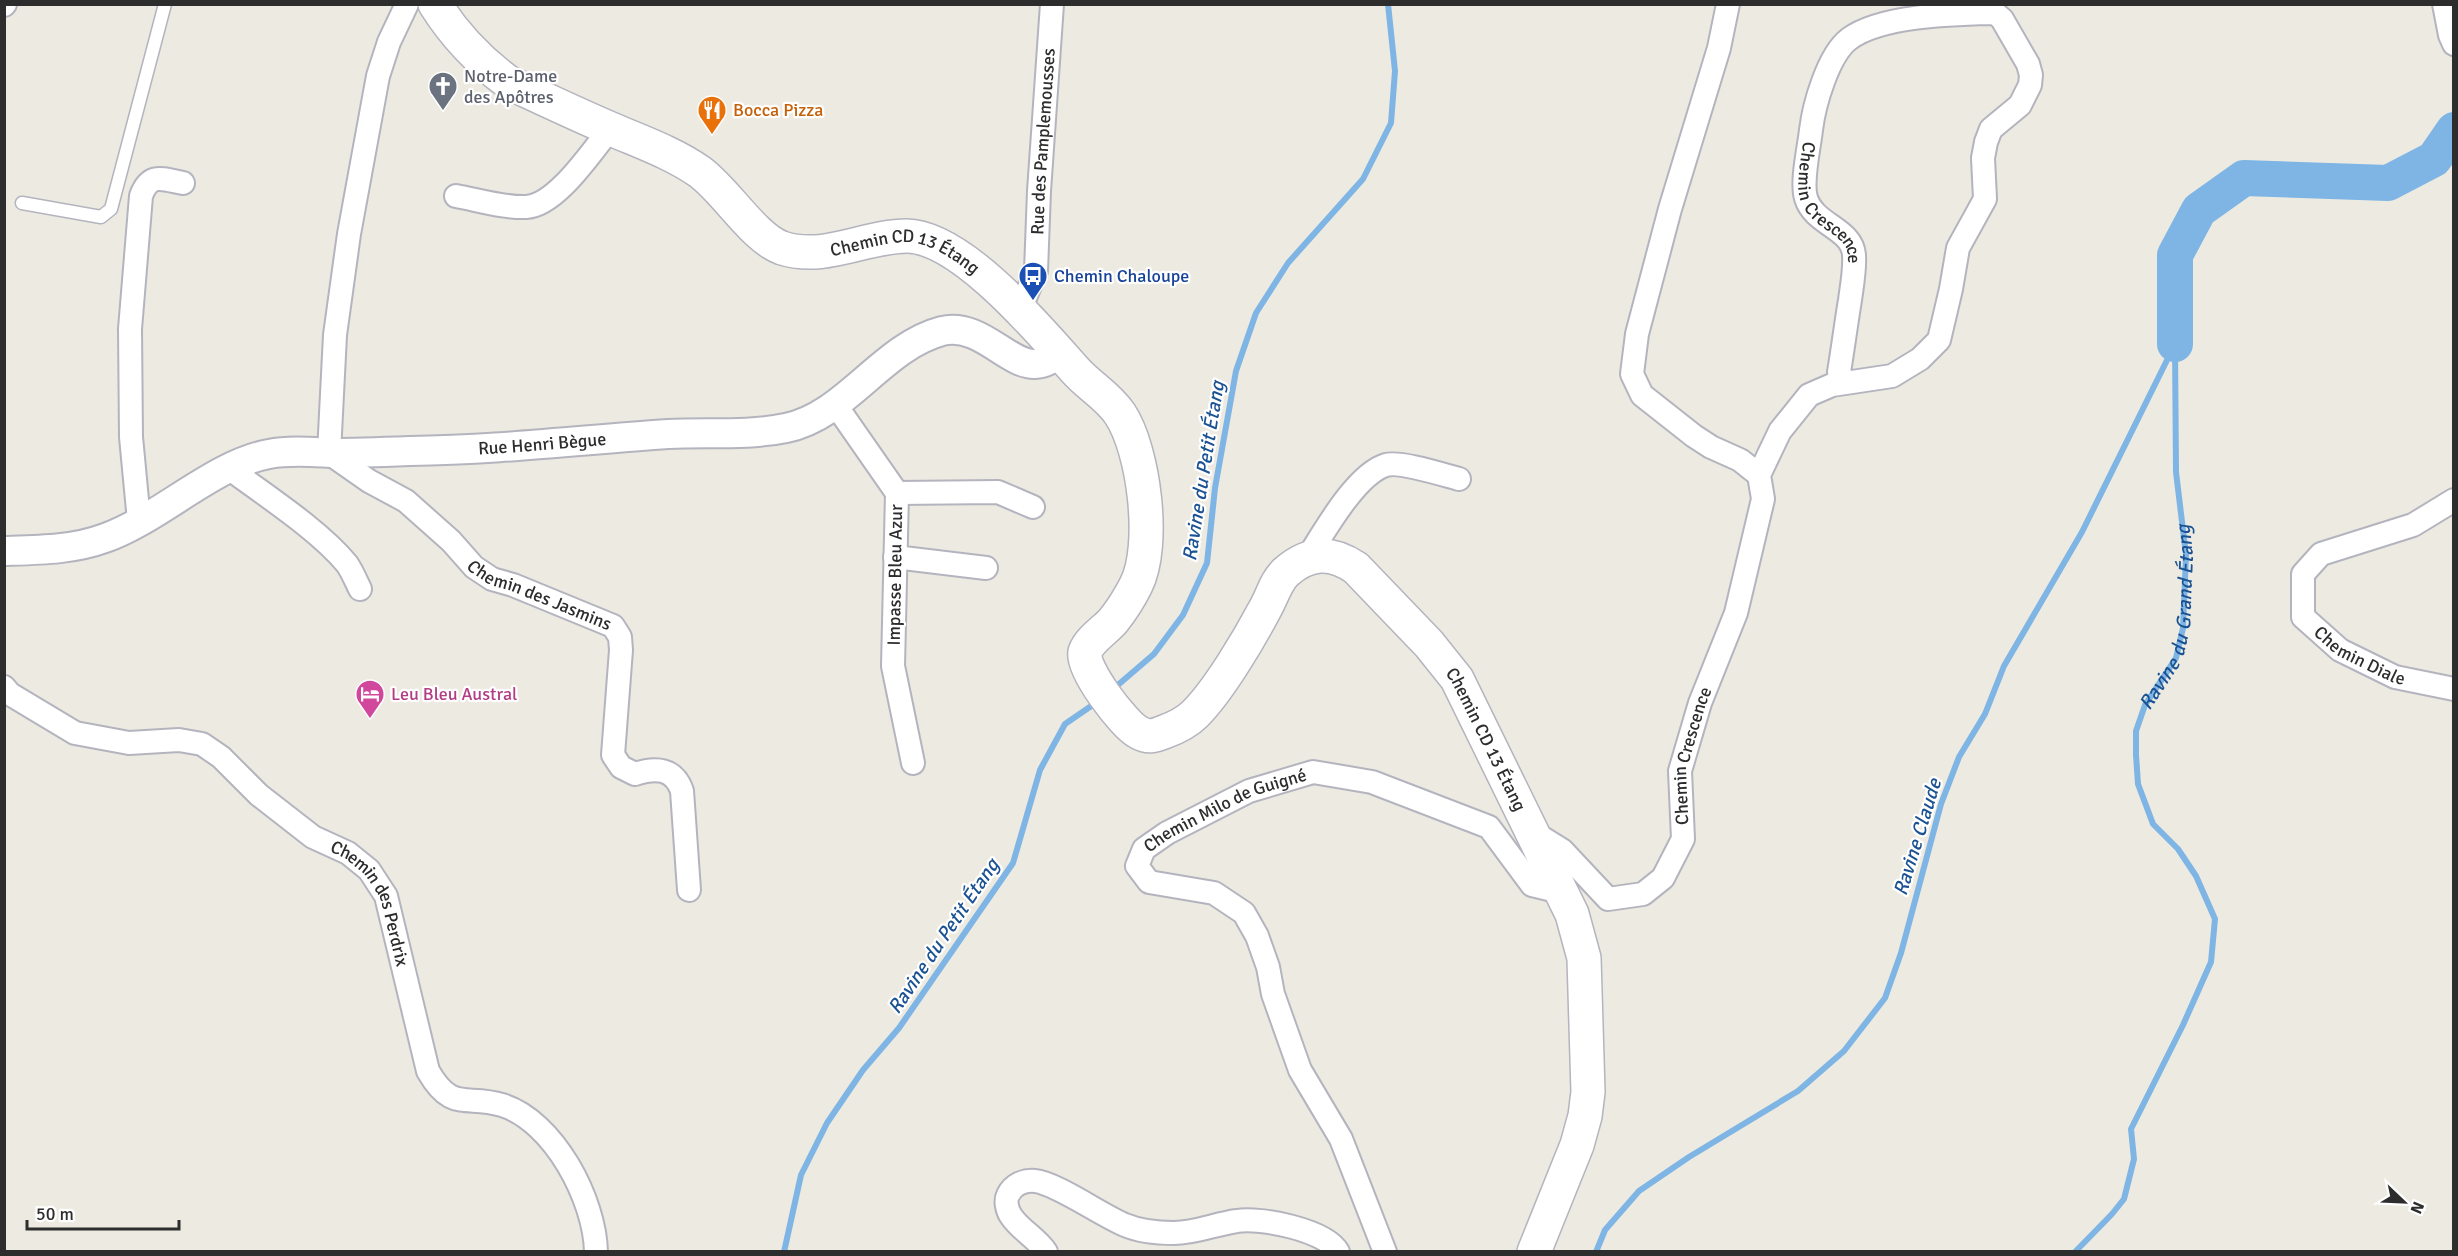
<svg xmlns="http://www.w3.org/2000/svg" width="2458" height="1256" viewBox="0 0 2458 1256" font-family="Signika,sans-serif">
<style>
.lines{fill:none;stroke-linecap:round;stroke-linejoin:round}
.stream{stroke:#7eb5e4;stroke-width:6}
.river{stroke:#7eb5e4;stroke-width:36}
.service-casing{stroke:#b4b4bf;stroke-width:15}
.minor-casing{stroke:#b4b4bf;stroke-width:26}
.tertiary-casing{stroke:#b4b4bf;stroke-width:32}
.secondary-casing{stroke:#b4b4bf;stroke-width:36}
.service{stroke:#fff;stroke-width:12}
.minor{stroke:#fff;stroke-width:22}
.tertiary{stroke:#fff;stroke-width:28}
.secondary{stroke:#fff;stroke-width:33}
.labels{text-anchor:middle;stroke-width:4.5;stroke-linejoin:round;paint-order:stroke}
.worship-label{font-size:18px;fill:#5b616d;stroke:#fff;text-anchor:start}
.food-label{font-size:18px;fill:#c56008;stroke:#fff;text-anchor:start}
.street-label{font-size:18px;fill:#2d2d2d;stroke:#fff}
.transit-label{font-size:18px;fill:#164399;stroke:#fff;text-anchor:start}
.hotel-label{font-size:18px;fill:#b23c85;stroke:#fff;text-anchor:start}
.water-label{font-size:20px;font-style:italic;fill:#1a5293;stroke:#fff}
</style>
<rect width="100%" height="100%" fill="#edeae1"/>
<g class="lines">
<!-- stream -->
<g class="stream">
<path d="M1112,690L1154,654L1183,615L1207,563L1215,488L1236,371L1256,313L1288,263L1363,179L1391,123L1395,71L1388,4"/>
<path d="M784,1252L801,1175L827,1123L863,1070L899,1028L1013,863L1040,770L1065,724L1097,702"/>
<path d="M1596,1252L1605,1230L1639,1191L1689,1157L1798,1091L1844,1051L1885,998L1901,953L1941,804L1959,757L1985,714L2004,666L2082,532L2175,344"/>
<path id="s1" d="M2075,1252L2112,1214L2124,1199L2134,1159L2131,1129L2183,1025L2211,962L2215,919L2196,876L2178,849L2153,824L2138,784L2136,755V731L2145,705L2176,658L2183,628L2186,555L2176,472L2175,346"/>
</g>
<!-- river -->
<path class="river" d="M2175,344V255L2199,210L2244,178L2388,183L2434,159L2454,130"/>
<!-- service casing -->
<g class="service-casing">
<path id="service" d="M22,203L101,217L111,209L165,4"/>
</g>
<!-- minor casing -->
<g class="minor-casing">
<g id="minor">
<path id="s2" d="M407,4L389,42L378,76L349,234L335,335L329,453L369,481L406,501L451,541L474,567L492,579L513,585L613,626L620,637L621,650L613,755L621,767L635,774C656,767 674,768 682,791L689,890"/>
<path d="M1728,4L1719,48L1670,209L1637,334L1632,374L1642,395L1694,436L1711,447L1740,460L1759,475"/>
<path d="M2444,4L2450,35L2454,44"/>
<path d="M4,5L5,4"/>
<path d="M456,196C478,200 504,208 526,207C556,206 592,151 610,129"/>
<path id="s3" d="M1020,310L1036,271L1039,191L1052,4"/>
<path d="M835,404L897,493L893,666L913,763"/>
<path d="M230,469C266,496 319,530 347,564C352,571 356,581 360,589"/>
<path d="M897,493L998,492L1033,507"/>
<path id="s4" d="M2454,500L2413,525L2321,554L2303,574V617L2340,650L2395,677L2454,689"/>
<path d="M139,521L131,437L130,329L141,196C150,172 162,179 183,183"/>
<path d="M895,557L986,568"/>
<path d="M1308,557C1324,532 1356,474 1386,465C1400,461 1444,475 1459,479"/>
<path id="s5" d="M4,687L10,694L75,733L129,743L179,740L202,744L221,757L259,795L313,837L348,853L369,870L386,896L428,1071C452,1113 466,1094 502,1105C554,1121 595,1200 596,1252"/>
<path id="s6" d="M1533,832L1562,850L1608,899L1643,894L1663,878L1683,839L1680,771L1700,703L1736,613L1763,499L1759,475L1780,431L1809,395L1832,385L1892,376L1920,359L1939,340L1951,289L1958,248L1985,199L1983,158L1986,142L1991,129L2020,105L2030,85L2031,75L2028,64L2002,19L1995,13C1955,14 1882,15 1849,39C1828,55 1814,105 1811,130C1809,148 1801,182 1806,198C1814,225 1852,228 1854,255C1855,270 1852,285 1850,300C1846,324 1843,348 1839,372L1845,383"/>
<path d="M1046,1252C1037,1238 1020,1230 1011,1216C1007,1210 1005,1201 1008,1195C1013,1185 1023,1180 1035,1181C1056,1183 1101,1215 1125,1225C1139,1231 1158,1233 1174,1233C1196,1233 1215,1224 1237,1221C1260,1217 1326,1230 1338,1252"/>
<path id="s7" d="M1385,1252L1341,1139L1300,1070L1273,994L1268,967L1257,936L1244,913L1214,893L1149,882L1137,866L1144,849L1167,833L1249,791L1313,772L1372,782L1489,827L1532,885L1561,892"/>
</g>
</g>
<!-- tertiary casing -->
<g class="tertiary-casing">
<g id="tertiary">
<path id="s8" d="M4,551C38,550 73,550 105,538C159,519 214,464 269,454C290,450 311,452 331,453C357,453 384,452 410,451C496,450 582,440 668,434C707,432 747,436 786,428C846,416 882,347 942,331C980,322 1008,365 1035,364C1045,364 1053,358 1060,352"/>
</g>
</g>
<!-- secondary casing -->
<g class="secondary-casing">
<g id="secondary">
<path id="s9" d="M435,4C455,36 478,60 508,82C542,98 576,114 611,129C641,142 673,153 700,172C726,191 754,238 782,248C825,262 865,236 907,236C962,237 1040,331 1075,370C1089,386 1108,396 1120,414C1144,450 1156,546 1136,585C1130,597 1121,611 1113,621C1104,631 1089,640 1085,652C1080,667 1124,725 1138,732C1148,738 1154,736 1164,732C1175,728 1187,722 1195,714C1219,690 1249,639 1265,609C1272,597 1276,581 1286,572C1309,552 1331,551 1356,568L1429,644L1457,679L1572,914L1584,958L1588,1092L1585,1116L1577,1145L1534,1252"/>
</g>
</g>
<!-- service -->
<use href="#service" class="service"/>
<!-- minor -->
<use href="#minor" class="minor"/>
<!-- tertiary -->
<use href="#tertiary" class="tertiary"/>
<!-- secondary -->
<use href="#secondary" class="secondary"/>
</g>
<!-- icons -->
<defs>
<g id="church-pin" transform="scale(1.5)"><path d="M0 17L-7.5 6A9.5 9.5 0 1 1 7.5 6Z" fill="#6b7280" stroke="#fff"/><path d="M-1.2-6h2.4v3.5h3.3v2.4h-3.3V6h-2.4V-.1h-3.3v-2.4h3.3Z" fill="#fff"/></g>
<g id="restaurant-pin" transform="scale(1.5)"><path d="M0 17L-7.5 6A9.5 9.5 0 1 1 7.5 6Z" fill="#e8710a" stroke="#fff"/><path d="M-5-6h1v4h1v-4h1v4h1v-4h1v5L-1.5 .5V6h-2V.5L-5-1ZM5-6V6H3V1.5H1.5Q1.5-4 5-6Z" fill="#fff"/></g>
<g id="bus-pin" transform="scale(1.5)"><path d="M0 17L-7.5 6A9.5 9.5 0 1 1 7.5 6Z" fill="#1a4fb4" stroke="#fff"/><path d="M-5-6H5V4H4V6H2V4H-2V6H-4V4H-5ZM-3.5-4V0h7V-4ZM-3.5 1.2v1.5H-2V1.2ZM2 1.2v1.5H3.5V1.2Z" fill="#fff"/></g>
<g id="hotel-pin" transform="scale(1.5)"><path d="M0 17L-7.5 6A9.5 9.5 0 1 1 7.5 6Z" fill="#d1479c" stroke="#fff"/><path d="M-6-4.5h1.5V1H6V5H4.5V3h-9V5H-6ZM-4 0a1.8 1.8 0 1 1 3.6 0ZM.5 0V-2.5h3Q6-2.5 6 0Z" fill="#fff"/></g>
</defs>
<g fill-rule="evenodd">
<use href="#church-pin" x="443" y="86"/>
<use href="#restaurant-pin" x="712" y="110"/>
<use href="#bus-pin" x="1033" y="276"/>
<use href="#hotel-pin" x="370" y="694"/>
</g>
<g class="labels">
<!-- worship labels -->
<g class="worship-label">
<text x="464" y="82">Notre-Dame<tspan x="464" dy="21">des Apôtres</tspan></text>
</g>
<!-- food labels -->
<g class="food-label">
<text x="733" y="116">Bocca Pizza</text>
</g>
<!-- street labels -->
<g class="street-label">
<text dy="6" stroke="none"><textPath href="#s3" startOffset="172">Rue des Pamplemousses</textPath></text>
<text dy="6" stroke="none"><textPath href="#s6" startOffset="1521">Chemin Crescence</textPath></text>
<text dy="6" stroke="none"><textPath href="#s9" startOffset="560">Chemin CD 13 Étang</textPath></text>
<text dy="6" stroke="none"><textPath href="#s8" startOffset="561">Rue Henri Bègue</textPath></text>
<text transform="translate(895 575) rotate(-89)" y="6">Impasse Bleu Azur</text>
<text dy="6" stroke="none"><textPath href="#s2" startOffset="716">Chemin des Jasmins</textPath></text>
<text dy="6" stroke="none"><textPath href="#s4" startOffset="284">Chemin Diale</textPath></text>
<text dy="6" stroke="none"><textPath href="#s9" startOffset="1728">Chemin CD 13 Étang</textPath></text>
<text dy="6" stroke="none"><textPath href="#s6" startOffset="291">Chemin Crescence</textPath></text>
<text dy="6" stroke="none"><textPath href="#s7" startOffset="600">Chemin Milo de Guigné</textPath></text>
<text dy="6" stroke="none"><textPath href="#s5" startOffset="453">Chemin des Perdrix</textPath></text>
</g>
<!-- transit labels -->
<g class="transit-label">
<text x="1054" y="282">Chemin Chaloupe</text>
</g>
<!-- hotel labels -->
<g class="hotel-label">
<text x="391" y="700">Leu Bleu Austral</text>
</g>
<!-- water labels -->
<g class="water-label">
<text transform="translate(1203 471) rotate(-81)" y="7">Ravine du Petit Étang</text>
<text dy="7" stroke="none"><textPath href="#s1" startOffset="704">Ravine du Grand Étang</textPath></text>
<text transform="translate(1917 837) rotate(-73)" y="7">Ravine Claude</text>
<text transform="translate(943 936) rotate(-56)" y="7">Ravine du Petit Étang</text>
</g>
</g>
<!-- border -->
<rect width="2458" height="1256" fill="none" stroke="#2d2d2d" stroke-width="12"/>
<!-- north arrow -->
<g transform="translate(2404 1202) rotate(113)" stroke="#ffffff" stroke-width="4.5" paint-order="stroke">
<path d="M0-4.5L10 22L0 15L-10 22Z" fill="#2d2d2d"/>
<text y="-9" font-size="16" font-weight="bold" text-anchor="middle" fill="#2d2d2d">N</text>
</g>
<!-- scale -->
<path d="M27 1220v9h152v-9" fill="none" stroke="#2d2d2d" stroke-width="3"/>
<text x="36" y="1220" font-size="18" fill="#2d2d2d" stroke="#ffffff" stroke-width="4.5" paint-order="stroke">50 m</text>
</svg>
